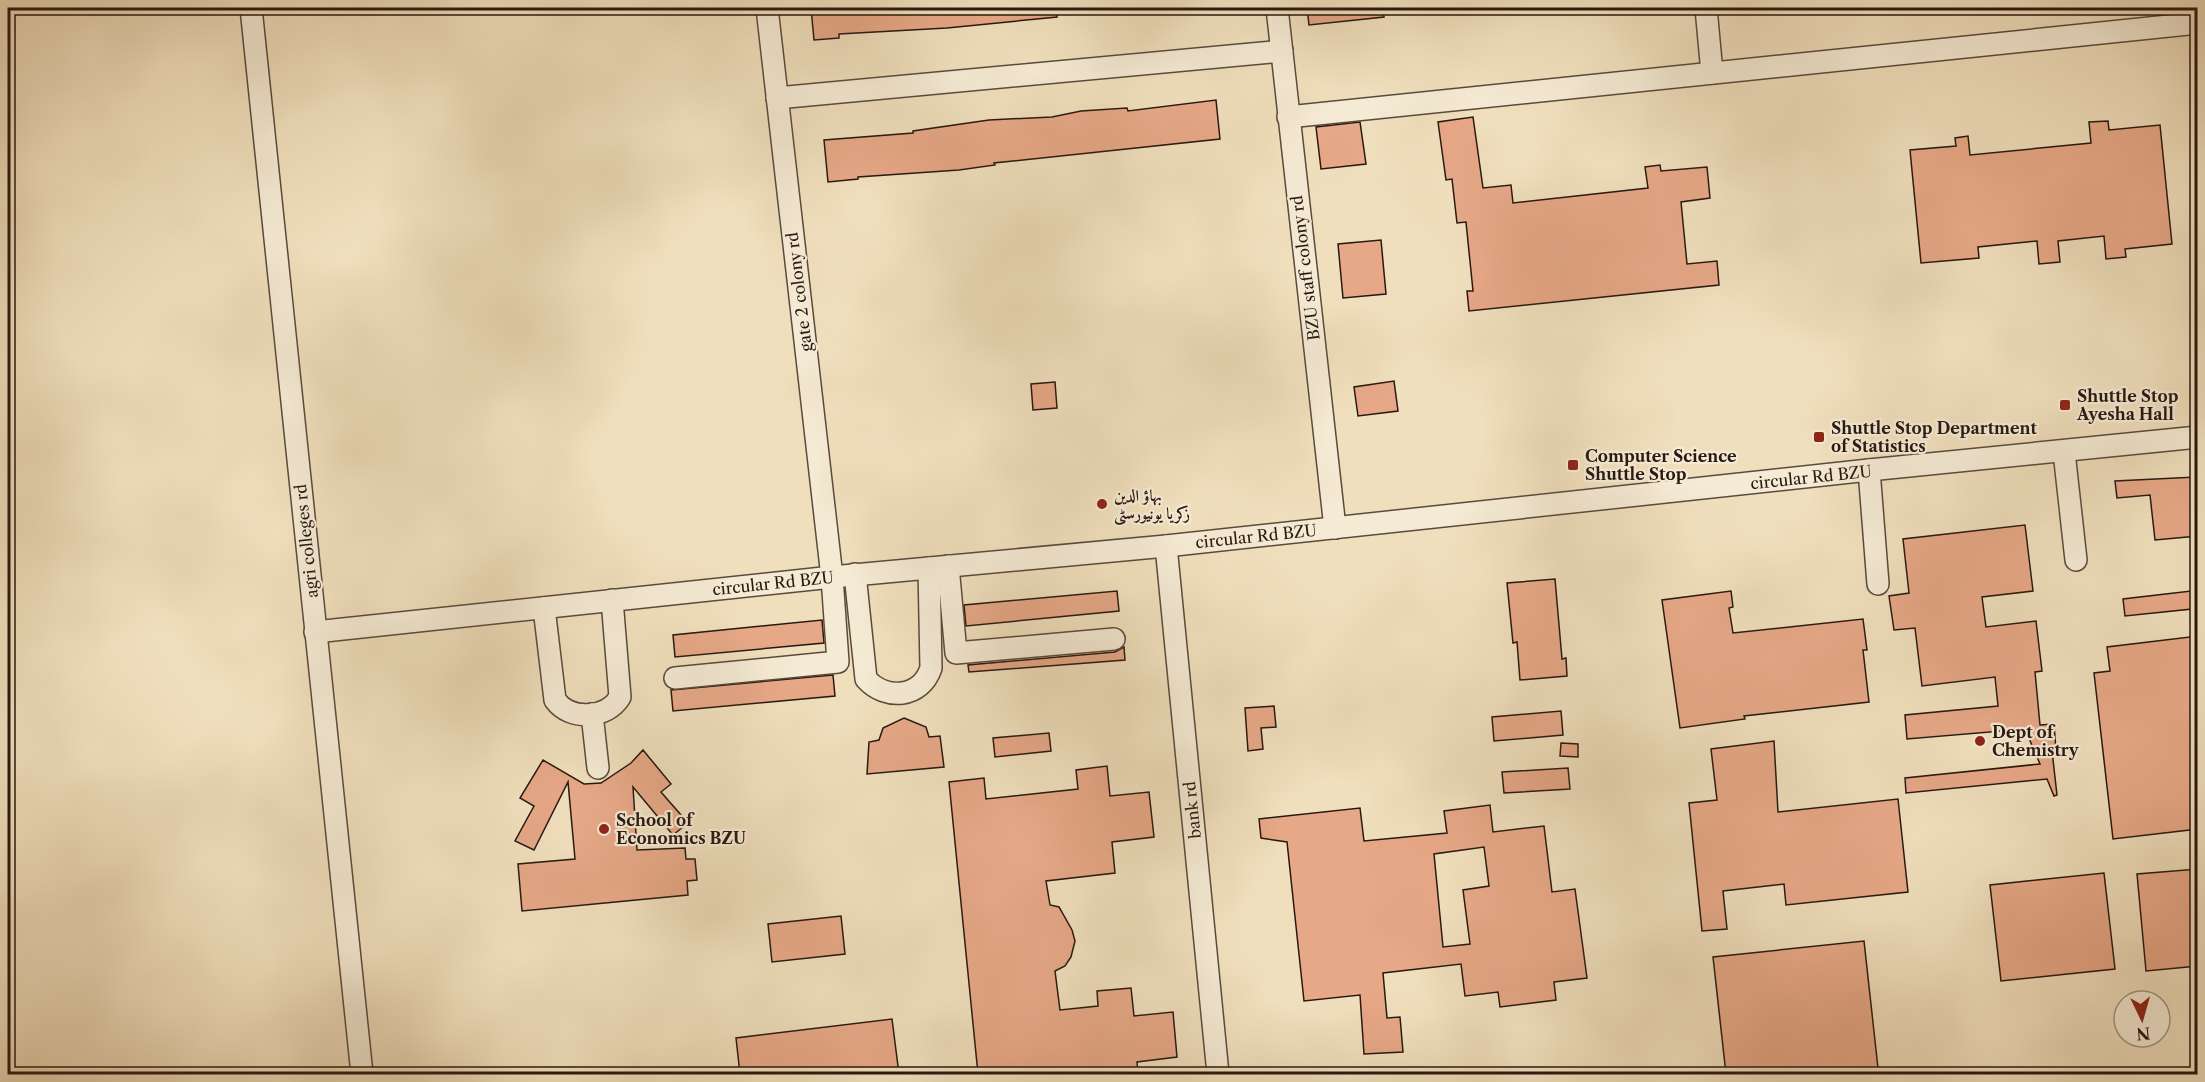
<svg xmlns="http://www.w3.org/2000/svg" width="2205" height="1082" viewBox="0 0 2205 1082" font-family="'Libre Caslon Text',Amiri,serif">
<style>
.building{fill:#e7a887;stroke:#281811;stroke-width:1.5;fill-rule:evenodd}
.lines{fill:none;stroke-linecap:round;stroke-linejoin:round}
.minor-casing{stroke:#5a4a3c;stroke-width:24}
.minor{stroke:#f5ead4;stroke-width:21}
.poi-dot{fill:#8f2418;stroke:#f5ead4;stroke-width:2}
.labels{text-anchor:middle;stroke-width:4.5;stroke-linejoin:round;paint-order:stroke}
.street-label{font-size:16px;fill:#281811;stroke:#f5ead4}
.poi-label{font-size:16px;font-weight:bold;fill:#281811;stroke:#f5ead4;text-anchor:start}
</style>
<rect width="100%" height="100%" fill="#f0dfbd"/>
<filter id="stains"><feTurbulence type="fractalNoise" baseFrequency=".00333" numOctaves="4"/><feColorMatrix values="0 0 0 0 .2 0 0 0 0 .09 0 0 0 0 .02 0 0 0 .5 -.17"/></filter>
<radialGradient id="worn" r=".72"><stop offset=".6" stop-color="#630" stop-opacity="0"/><stop offset="1" stop-color="#630" stop-opacity=".3"/></radialGradient>
<!-- building -->
<g class="building">
<path d="M811,8H1056L1057,17L947,28L839,34V38L814,40Z"/>
<path d="M1307,8H1383L1384,17L1309,25Z"/>
<path d="M1216,100L1220,139L994,163L995,165L959,170L858,177V179L828,182L824,140L913,133V131L989,120L1052,117L1081,111L1127,108L1128,111Z"/>
<path d="M1473,117L1483,188L1511,185L1513,203L1648,188L1645,167L1660,165L1661,171L1707,167L1710,198L1681,202L1687,264L1717,261L1719,285L1469,311L1467,291H1473L1466,222L1457,223L1452,179L1446,180L1438,122Z"/>
<path d="M2108,121L2109,130L2160,125L2172,244L2125,249L2126,257L2106,259L2104,236L2058,241L2060,262L2039,264L2037,241L1978,247L1979,258L1921,263L1910,150L1956,146L1955,138L1968,136L1970,155L2091,143L2089,122Z"/>
<path d="M1360,122L1366,164L1321,169L1316,127Z"/>
<path d="M1381,240L1386,294L1343,298L1338,244Z"/>
<path d="M1394,381L1398,411L1358,416L1354,387Z"/>
<path d="M1055,382L1057,408L1033,410L1031,384Z"/>
<path d="M2196,477L2198,536L2155,540L2150,495L2117,498L2115,481Z"/>
<path d="M2025,525L2033,591L1982,597L1986,627L2036,621L2042,671L2035,672L2040,725L2054,724L2056,750L2052,751L2057,795L2054,796L2047,779L1906,793L1905,778L2040,764L2025,729L1907,739L1905,715L1998,706L1995,677L1922,686L1915,628L1894,630L1889,596L1909,593L1903,539Z"/>
<path d="M1555,579L1562,659L1566,658L1567,676L1520,680L1517,642L1513,643L1507,583Z"/>
<path d="M1117,591L1119,611L966,626L964,605Z"/>
<path d="M1731,591L1733,607L1729,608L1733,633L1863,619L1867,650H1863L1869,702L1744,716L1745,719L1680,728L1662,600Z"/>
<path d="M2191,591L2192,609L2125,616L2123,599Z"/>
<path d="M822,620L824,643L675,657L673,635Z"/>
<path d="M2198,636V829L2113,839L2094,673L2110,671L2107,647Z"/>
<path d="M1124,647L1125,660L969,672L968,665L1115,652Z"/>
<path d="M833,675L835,696L673,711L671,690Z"/>
<path d="M1274,706L1276,727L1261,728L1263,749L1248,751L1245,708Z"/>
<path d="M1561,711L1563,735L1494,741L1492,717Z"/>
<path d="M904,718L926,727L929,737L940,736L944,767L867,774L869,742L879,740L883,728Z"/>
<path d="M1049,733L1051,751L995,757L993,738Z"/>
<path d="M1774,741L1778,812L1898,799L1908,892L1786,905L1784,884L1723,891L1727,929L1702,931L1689,803L1717,800L1711,749Z"/>
<path d="M1561,743L1578,744V757L1560,756Z"/>
<path d="M643,750L671,784L661,792L688,823L673,835L633,787L637,850L685,848L686,859H695L697,880L687,881L688,895L522,911L518,864L575,859L568,782L534,850L515,841L534,806L520,798L543,760L584,784L601,783L631,763Z"/>
<path d="M1107,766L1110,796L1149,792L1154,837L1112,842L1115,873L1046,881L1050,905L1059,907L1072,930L1075,941L1071,957L1065,966L1055,971L1060,1010L1098,1006L1097,991L1131,988L1134,1016L1173,1012L1177,1057L1137,1062L1138,1074H978L949,782L984,778L986,799L1078,789L1076,770Z"/>
<path d="M1568,768L1570,789L1504,793L1502,772Z"/>
<path d="M1490,805L1493,832L1544,826L1552,892L1575,889L1587,978L1554,982L1556,1000L1500,1007L1498,992L1465,996L1461,964L1383,973L1387,1018L1400,1017L1403,1052L1364,1054L1360,995L1304,1001L1287,842L1261,838L1259,819L1360,808L1364,841L1447,833L1444,811ZM1484,847L1489,886L1463,890L1470,944L1443,947L1434,854Z"/>
<path d="M2198,869V966L2146,971L2137,874Z"/>
<path d="M2104,873L2115,969L2001,981L1990,885Z"/>
<path d="M841,916L845,954L772,962L768,924Z"/>
<path d="M1864,941L1878,1068L1816,1074H1726L1713,957Z"/>
<path d="M892,1019L899,1074H740L736,1038Z"/>
</g>
<g class="lines">
<!-- minor casing -->
<g class="minor-casing">
<g id="minor">
<path d="M251,8L362,1074"/>
<path d="M1277,8L1335,528"/>
<path d="M1706,8L1712,73"/>
<path d="M777,98L1282,51"/>
<path d="M1288,117L2198,23"/>
<path d="M2064,452L2076,560"/>
<path d="M1869,470L1878,584"/>
<path d="M1166,546L1218,1074"/>
<path d="M948,566L956,653L1114,639"/>
<path d="M855,574L866,679C886,701 921,698 931,668L929,568"/>
<path d="M544,608L555,700C570,721 607,719 620,697L612,600"/>
<path d="M315,632L832,577L1166,546L1869,470L2198,437"/>
<path d="M675,678L838,662L832,577L767,8"/>
<path d="M592,714L598,768"/>
</g>
</g>
<!-- minor -->
<use href="#minor" class="minor"/>
</g>
<!-- markers -->
<g class="poi-dot">
<rect x="2059" y="399" width="12" height="12" rx="3"/>
<rect x="1813" y="431" width="12" height="12" rx="3"/>
<rect x="1567" y="459" width="12" height="12" rx="3"/>
<circle cx="1102" cy="504" r="6"/>
<circle cx="1980" cy="741" r="6"/>
<circle cx="604" cy="829" r="6"/>
</g>
<g class="labels">
<!-- street labels -->
<g class="street-label">
<text transform="translate(1305 268) rotate(-97)" y="6">BZU staff colony rd</text>
<text transform="translate(799 292) rotate(-97)" y="6">gate 2 colony rd</text>
<text transform="translate(1811 477) rotate(-6)" y="6">circular Rd BZU</text>
<text transform="translate(1256 536) rotate(-6)" y="6">circular Rd BZU</text>
<text transform="translate(306 541) rotate(-96)" y="6">agri colleges rd</text>
<text transform="translate(773 583) rotate(-6)" y="6">circular Rd BZU</text>
<text transform="translate(1192 810) rotate(-96)" y="6">bank rd</text>
</g>
<!-- poi labels -->
<g class="poi-label">
<text x="2077" y="402">Shuttle Stop<tspan x="2077" dy="18">Ayesha Hall</tspan></text>
<text x="1831" y="434">Shuttle Stop Department<tspan x="1831" dy="18">of Statistics</tspan></text>
<text x="1585" y="462">Computer Science<tspan x="1585" dy="18">Shuttle Stop</tspan></text>
<text x="1114" y="501">بہاؤ الدین<tspan x="1114" dy="18">زکریا یونیورسٹی</tspan></text>
<text x="1992" y="738">Dept of<tspan x="1992" dy="18">Chemistry</tspan></text>
<text x="616" y="826">School of<tspan x="616" dy="18">Economics BZU</tspan></text>
</g>
</g>
<!-- margin -->
<rect width="2205" height="1082" fill="none" stroke="#f0dfbd" stroke-width="30"/>
<rect x="9" y="9" width="2187" height="1064" fill="none" stroke="#281811" stroke-width="3"/>
<rect x="15" y="15" width="2175" height="1052" fill="none" stroke="#281811" stroke-width="1.5"/>
<!-- north arrow -->
<g transform="translate(2142 1019) rotate(175)"><circle r="28" fill="#f5ead4" stroke="#a39686" stroke-width="1.5"/>
<path d="M0-4.5L10 22L0 15L-10 22Z" fill="#8f2418"/>
<text y="-9" font-size="16" font-weight="bold" text-anchor="middle" fill="#281811">N</text>
</g>
<rect width="100%" height="100%" filter="url(#stains)"/>
<rect width="100%" height="100%" fill="url(#worn)"/>
</svg>
